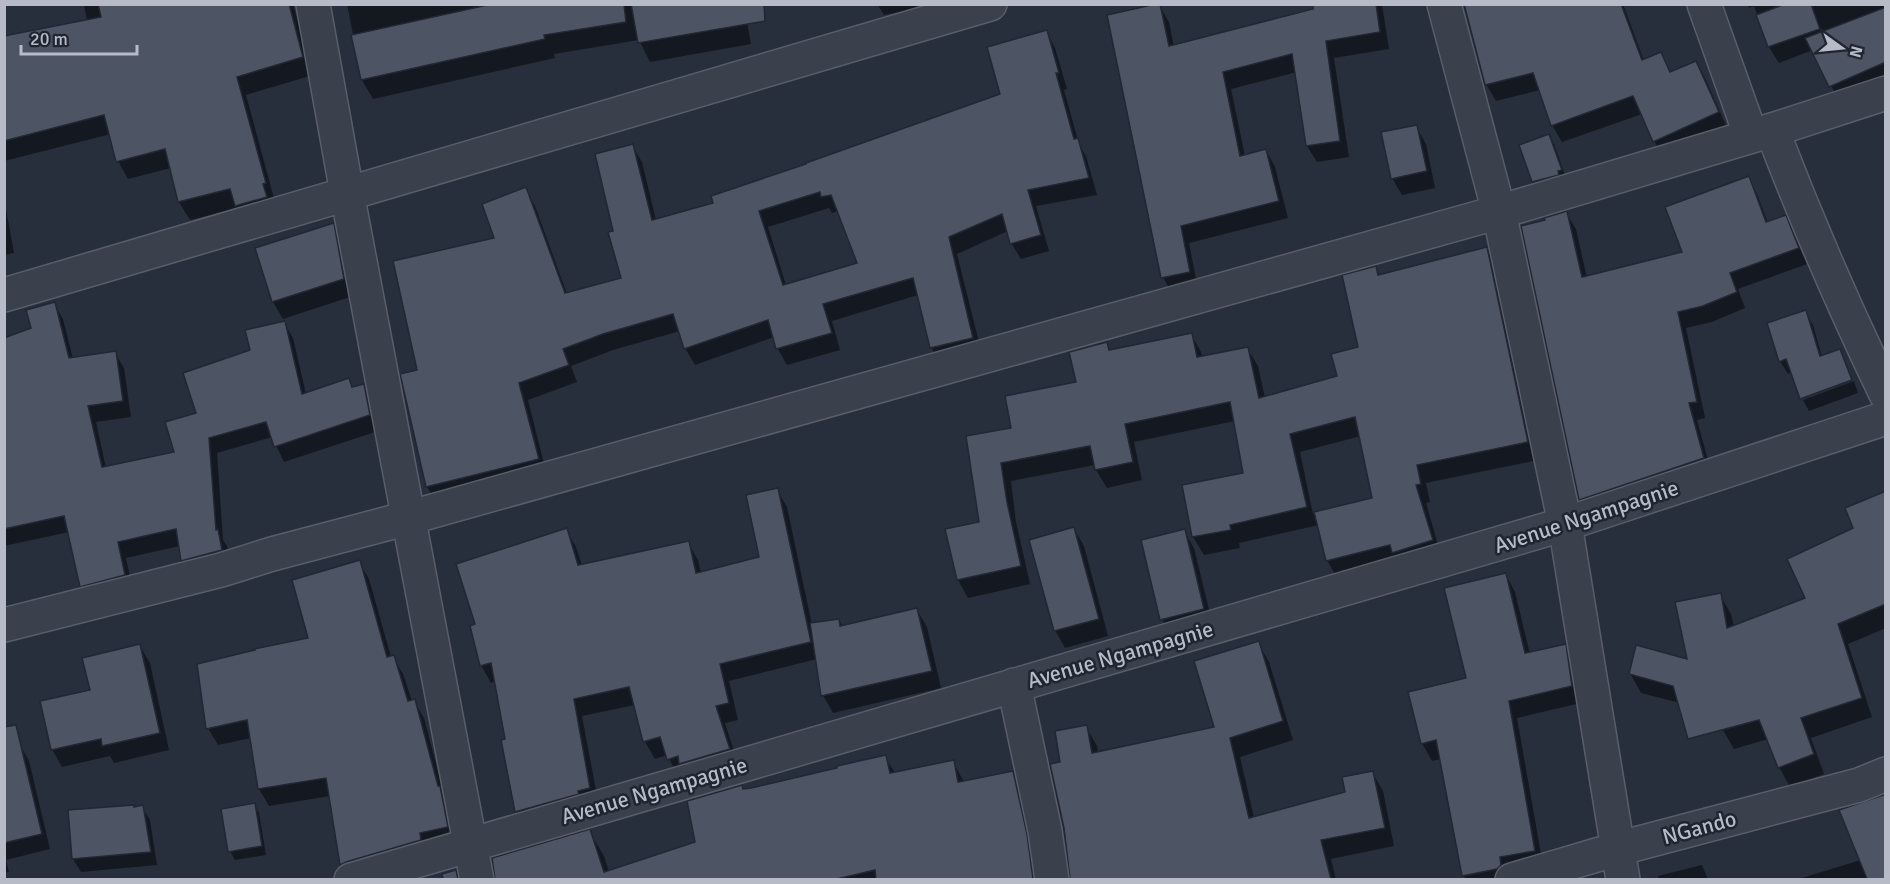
<svg xmlns="http://www.w3.org/2000/svg" width="1890" height="884" viewBox="0 0 1890 884" font-family="Signika,sans-serif">
<style>
.shadow{fill:#0007;fill-rule:evenodd}
.building{fill:#4d5565;stroke:#212733;stroke-width:1.5;fill-rule:evenodd}
.lines{fill:none;stroke-linecap:round;stroke-linejoin:round}
.minor-casing{stroke:#585e6a;stroke-width:36}
.minor{stroke:#3a404c;stroke-width:33}
.labels{text-anchor:middle;stroke-width:5;stroke-linejoin:round;paint-order:stroke}
.street-label{font-size:22px;fill:#b6bbc7;stroke:#1f2531}
</style>
<rect width="100%" height="100%" fill="#272e3c"/>
<!-- shadow -->
<g class="shadow">
<path d="M84,4H293L313,75L246,95L275,202L247,224L238,208L190,220L179,202L171,168L128,179L118,161L111,134L4,161V38L87,21Z"/>
<path d="M347,4H744L751,44L650,62L639,40L554,54L555,58L373,99L362,80Z"/>
<path d="M877,4H925V7L884,15Z"/>
<path d="M1314,4H1382L1389,49L1334,58L1349,157L1317,162L1307,146L1297,72L1231,89L1245,156L1266,150L1275,167L1288,218L1189,243L1198,289L1172,294L1163,277L1159,5L1169,22L1174,47L1315,10Z"/>
<path d="M1463,4H1623L1644,61L1660,54L1671,73L1696,62L1706,80L1728,130L1664,158L1654,141L1642,114L1562,142L1552,125L1540,90L1496,101L1486,84L1466,6Z"/>
<path d="M1747,4H1886V81L1840,103L1813,50L1779,63L1769,47L1754,6L1749,8Z"/>
<path d="M1046,31L1055,48L1067,89L1064,90L1079,144L1086,156L1097,195L1036,206L1049,251L1021,259L1011,243L1008,231L957,254L982,354L941,364L931,347L918,295L832,321L840,350L787,365L778,349L774,337L695,365L685,348L680,331L613,350L571,366L577,382L528,400L547,476L437,503L427,487L418,371L525,189L535,206L567,294L623,279L615,232L632,146L642,162L656,220L715,204L1002,95ZM829,208L832,213L838,211L859,264L786,285L768,227Z"/>
<path d="M1416,126L1426,144L1435,188L1402,195L1392,178Z"/>
<path d="M1549,136L1554,144L1566,178L1538,190L1534,182L1521,146Z"/>
<path d="M1748,178L1757,194L1768,223L1785,217L1794,233L1807,264L1738,289L1745,308L1712,322L1686,328L1705,418L1697,420L1712,475L1590,515L1580,499L1547,221L1566,213L1576,229L1587,278L1684,253Z"/>
<path d="M4,198L14,253L4,255Z"/>
<path d="M333,225L343,242L353,296L283,319L273,302L257,249Z"/>
<path d="M1487,249L1497,267L1538,460L1426,483L1430,502L1426,503L1442,559L1337,578L1327,560L1319,525L1239,543L1240,548L1204,555L1193,537L1184,486L1245,474L1235,421L1134,442L1142,480L1107,488L1096,470L1095,465L1011,481L1016,522L1030,584L968,598L958,580L947,530L981,523L967,437L1013,429L1078,383L1106,344L1111,352L1191,334L1201,352L1203,358L1247,348L1258,366L1265,398L1339,377L1359,348L1376,268L1380,276ZM1361,436L1374,499L1313,514L1300,452Z"/>
<path d="M54,304L63,319L73,359L115,353L124,368L131,417L96,422L106,468L176,453L198,414L252,351L284,323L293,338L306,394L348,380L353,388L363,385L372,401L378,431L284,462L272,437L217,453L223,540L227,546L230,566L191,576L183,560L180,546L126,558L133,591L90,601L81,586L69,532L4,546V339L33,329Z"/>
<path d="M1805,312L1813,325L1822,357L1840,351L1852,378L1802,397L1792,372L1788,374L1780,361Z"/>
<path d="M1854,381L1858,393L1809,411L1803,400Z"/>
<path d="M777,490L787,507L812,625L839,620L843,627L917,610L927,627L941,688L833,713L823,695L817,659L729,681L738,720L725,723L739,767L678,776L667,755L655,759L645,742L635,705L582,716L599,806L526,829L516,812L503,741L507,740L496,681L491,683L481,665L477,625L566,530L576,547L582,565L688,543L698,560L701,573L761,558Z"/>
<path d="M1886,493V628L1848,644L1872,717L1811,738L1824,774L1790,787L1779,767L1768,739L1734,749L1723,730L1680,703L1641,693L1630,673L1688,661L1720,595L1731,614L1734,627L1807,599L1855,529Z"/>
<path d="M1074,529L1084,546L1108,636L1065,648L1055,630Z"/>
<path d="M1184,531L1194,548L1213,626L1172,637L1162,619Z"/>
<path d="M359,562L369,579L391,657H393L403,674L412,701H414L424,718L457,844L397,867L387,850L330,796L269,806L259,789L251,738L218,745L208,728L310,639Z"/>
<path d="M1506,575L1515,592L1530,654L1565,646L1575,663L1581,703L1517,718L1544,871L1516,880H1466L1464,876L1441,759L1432,761L1422,743L1467,679Z"/>
<path d="M1258,643L1269,662L1293,740L1240,757L1254,818L1347,793L1372,772L1383,791L1394,846L1331,859L1336,880H1072L1062,764L1086,727L1097,746L1098,753L1216,728Z"/>
<path d="M140,646L150,663L169,750L114,763L110,756L62,767L52,749L92,691Z"/>
<path d="M20,745L29,761L50,849L6,860L9,872L4,873V749Z"/>
<path d="M885,757L895,773L953,762L964,782L1012,773L1023,792L1040,880H496L494,859L589,831L604,856L609,872L697,843L743,790Z"/>
<path d="M1886,796V880H1795L1861,860Z"/>
<path d="M254,805L259,813L266,855L235,860L230,851Z"/>
<path d="M142,807L150,820L157,865L81,872L73,859L70,811Z"/>
<path d="M1702,865L1708,880H1659L1658,876Z"/>
</g>
<!-- building -->
<g class="building">
<path d="M98,4H289L303,57L237,77L266,183L263,184L267,197L235,206L230,189L178,202L165,149L116,162L104,115L4,141V36L101,17Z"/>
<path d="M492,4H624L626,22L544,35L545,39L361,80L351,35Z"/>
<path d="M631,4H764L765,21L638,43Z"/>
<path d="M1156,4H1160L1169,46L1313,9V4H1376L1380,32L1326,41L1340,141L1306,146L1292,54L1223,72L1240,156L1266,149L1279,201L1181,226L1190,272L1161,278L1107,15Z"/>
<path d="M1464,4H1621L1642,60L1661,52L1670,72L1696,61L1719,112L1653,142L1633,96L1551,126L1533,73L1485,85Z"/>
<path d="M1785,4H1811L1820,29L1768,47L1756,15Z"/>
<path d="M1886,7V62L1829,87L1805,38Z"/>
<path d="M1047,30L1059,73H1056L1074,139L1078,138L1089,178L1028,190L1041,235L1010,244L1002,214L949,237L973,338L930,348L913,278L823,304L832,333L776,349L768,320L684,349L673,314L603,334L563,349L569,365L519,383L539,459L426,487L400,374L417,370L393,261L494,238L482,204L526,187L565,293L621,278L608,232L613,231L595,154L633,144L652,220L713,203L711,196L806,164V163L1000,94L987,47ZM820,192L821,197L831,195L857,263L783,285L759,211Z"/>
<path d="M1417,125L1427,171L1391,179L1381,132Z"/>
<path d="M1549,134L1562,170L1558,171L1559,175L1532,182L1519,145Z"/>
<path d="M1749,176L1766,222L1786,215L1799,248L1730,273L1737,292L1703,306L1678,312L1697,402L1689,403L1704,458L1579,500L1521,226L1545,220L1544,218L1567,211L1582,277L1682,252L1665,207Z"/>
<path d="M334,223L344,279L272,302L255,248Z"/>
<path d="M1487,247L1528,442L1417,465L1421,484L1416,485L1433,540L1392,553L1390,545L1326,561L1314,512L1372,498L1355,417L1290,434L1307,507L1230,525L1231,530L1192,537L1182,485L1243,473L1230,402L1125,424L1133,462L1095,470L1090,446L1001,463L1007,502L1021,566L957,580L945,529L979,522L966,436L1011,428L1005,396L1076,382L1069,352L1107,342L1109,350L1192,333L1197,357L1248,347L1259,398L1337,376L1331,354L1358,347L1342,275L1376,266L1378,275Z"/>
<path d="M55,302L69,358L116,351L123,401L88,406L102,467L174,452L165,422L196,413L183,373L250,350L245,330L285,321L302,394L349,378L352,387L364,384L370,415L274,447L266,422L209,438L216,530L218,529L222,550L181,561L176,529L118,542L125,575L80,587L64,516L4,529V338L31,328L26,310Z"/>
<path d="M1806,310L1820,356L1840,349L1852,380L1800,399L1786,359L1779,362L1767,323Z"/>
<path d="M778,488L811,642L720,664L729,703L716,706L730,749L679,764L678,756L667,760L660,737L643,742L629,687L574,699L590,788L578,791L579,794L515,812L501,740L505,739L491,663L480,666L470,626L475,624L456,564L567,528L578,565L689,541L696,573L759,557L746,495Z"/>
<path d="M1886,491V604L1838,624L1862,698L1801,718L1814,754L1778,768L1759,720L1688,739L1673,686L1629,674L1636,645L1687,659L1675,602L1721,593L1727,628L1805,598L1787,559L1853,528L1845,508Z"/>
<path d="M1074,527L1099,619L1054,631L1029,540Z"/>
<path d="M1185,529L1204,609L1160,620L1141,540Z"/>
<path d="M360,560L387,657L394,655L408,701L415,699L438,786H440L448,827L420,833L421,840L346,862L340,865L326,778L258,789L247,720L206,729L197,664L255,650L254,649L308,638L292,580Z"/>
<path d="M1506,573L1525,653L1566,644L1572,686L1509,701L1535,851L1500,857L1501,865L1497,869L1462,876L1436,740L1421,744L1408,692L1466,678L1444,588Z"/>
<path d="M917,608L932,671L821,696L810,623L839,619L840,626Z"/>
<path d="M1259,641L1283,721L1230,738L1249,818L1345,792L1342,777L1373,771L1385,828L1321,840L1331,879H1070L1064,828L1050,764L1060,762L1055,731L1087,725L1092,753L1214,727L1194,661Z"/>
<path d="M140,644L160,733L102,746L101,739L51,750L40,701L90,690L82,658Z"/>
<path d="M16,725L42,834L4,843V727Z"/>
<path d="M886,755L890,773L954,760L958,782L1013,771L1027,834L1033,879H876L875,870L837,879H495L492,858L590,829L604,872L695,842L687,801L742,785L743,789L751,788L837,768V766Z"/>
<path d="M1886,794V879H1867L1839,810Z"/>
<path d="M255,803L262,846L228,852L221,809Z"/>
<path d="M134,805V807L143,805L151,852L72,859L68,810Z"/>
<path d="M456,870L458,879H443L442,874Z"/>
</g>
<g class="lines">
<!-- minor casing -->
<g class="minor-casing">
<g id="minor">
<path d="M313,4L347,193L477,880"/>
<path d="M1444,4L1499,212L1565,524L1623,880"/>
<path d="M1704,4L1751,136"/>
<path d="M1772,130C1806,219 1844,307 1886,394"/>
<path d="M4,295L990,4"/>
<path d="M4,625L221,570L272,554L408,518L1499,212L1772,130L1886,93"/>
<path d="M1014,685L1045,831L1052,880"/>
<path d="M351,880L1565,524L1886,418"/>
<path d="M1512,880L1617,849L1859,785L1886,774"/>
</g>
</g>
<!-- minor -->
<use href="#minor" class="minor"/>
</g>
<g class="labels">
<!-- street labels -->
<g class="street-label">
<text transform="translate(1586 516) rotate(-18)" y="8">Avenue Ngampagnie</text>
<text transform="translate(1120 654) rotate(-16)" y="8">Avenue Ngampagnie</text>
<text transform="translate(654 790) rotate(-16)" y="8">Avenue Ngampagnie</text>
<text transform="translate(1699 827) rotate(-15)" y="8">NGando</text>
</g>
</g>
<!-- border -->
<rect width="1890" height="884" fill="none" stroke="#b6bbc7" stroke-width="12"/>
<!-- north arrow -->
<g transform="translate(1842 48) rotate(105)" stroke="#1f2531" stroke-width="4.5" paint-order="stroke">
<path d="M0-4.5L10 22L0 15L-10 22Z" fill="#b6bbc7"/>
<text y="-9" font-size="16" font-weight="bold" text-anchor="middle" fill="#b6bbc7">N</text>
</g>
<!-- scale -->
<path d="M21 45v9h116v-9" fill="none" stroke="#b6bbc7" stroke-width="3"/>
<text x="30" y="45" font-size="18" fill="#b6bbc7" stroke="#1f2531" stroke-width="4.5" paint-order="stroke">20 m</text>
</svg>
